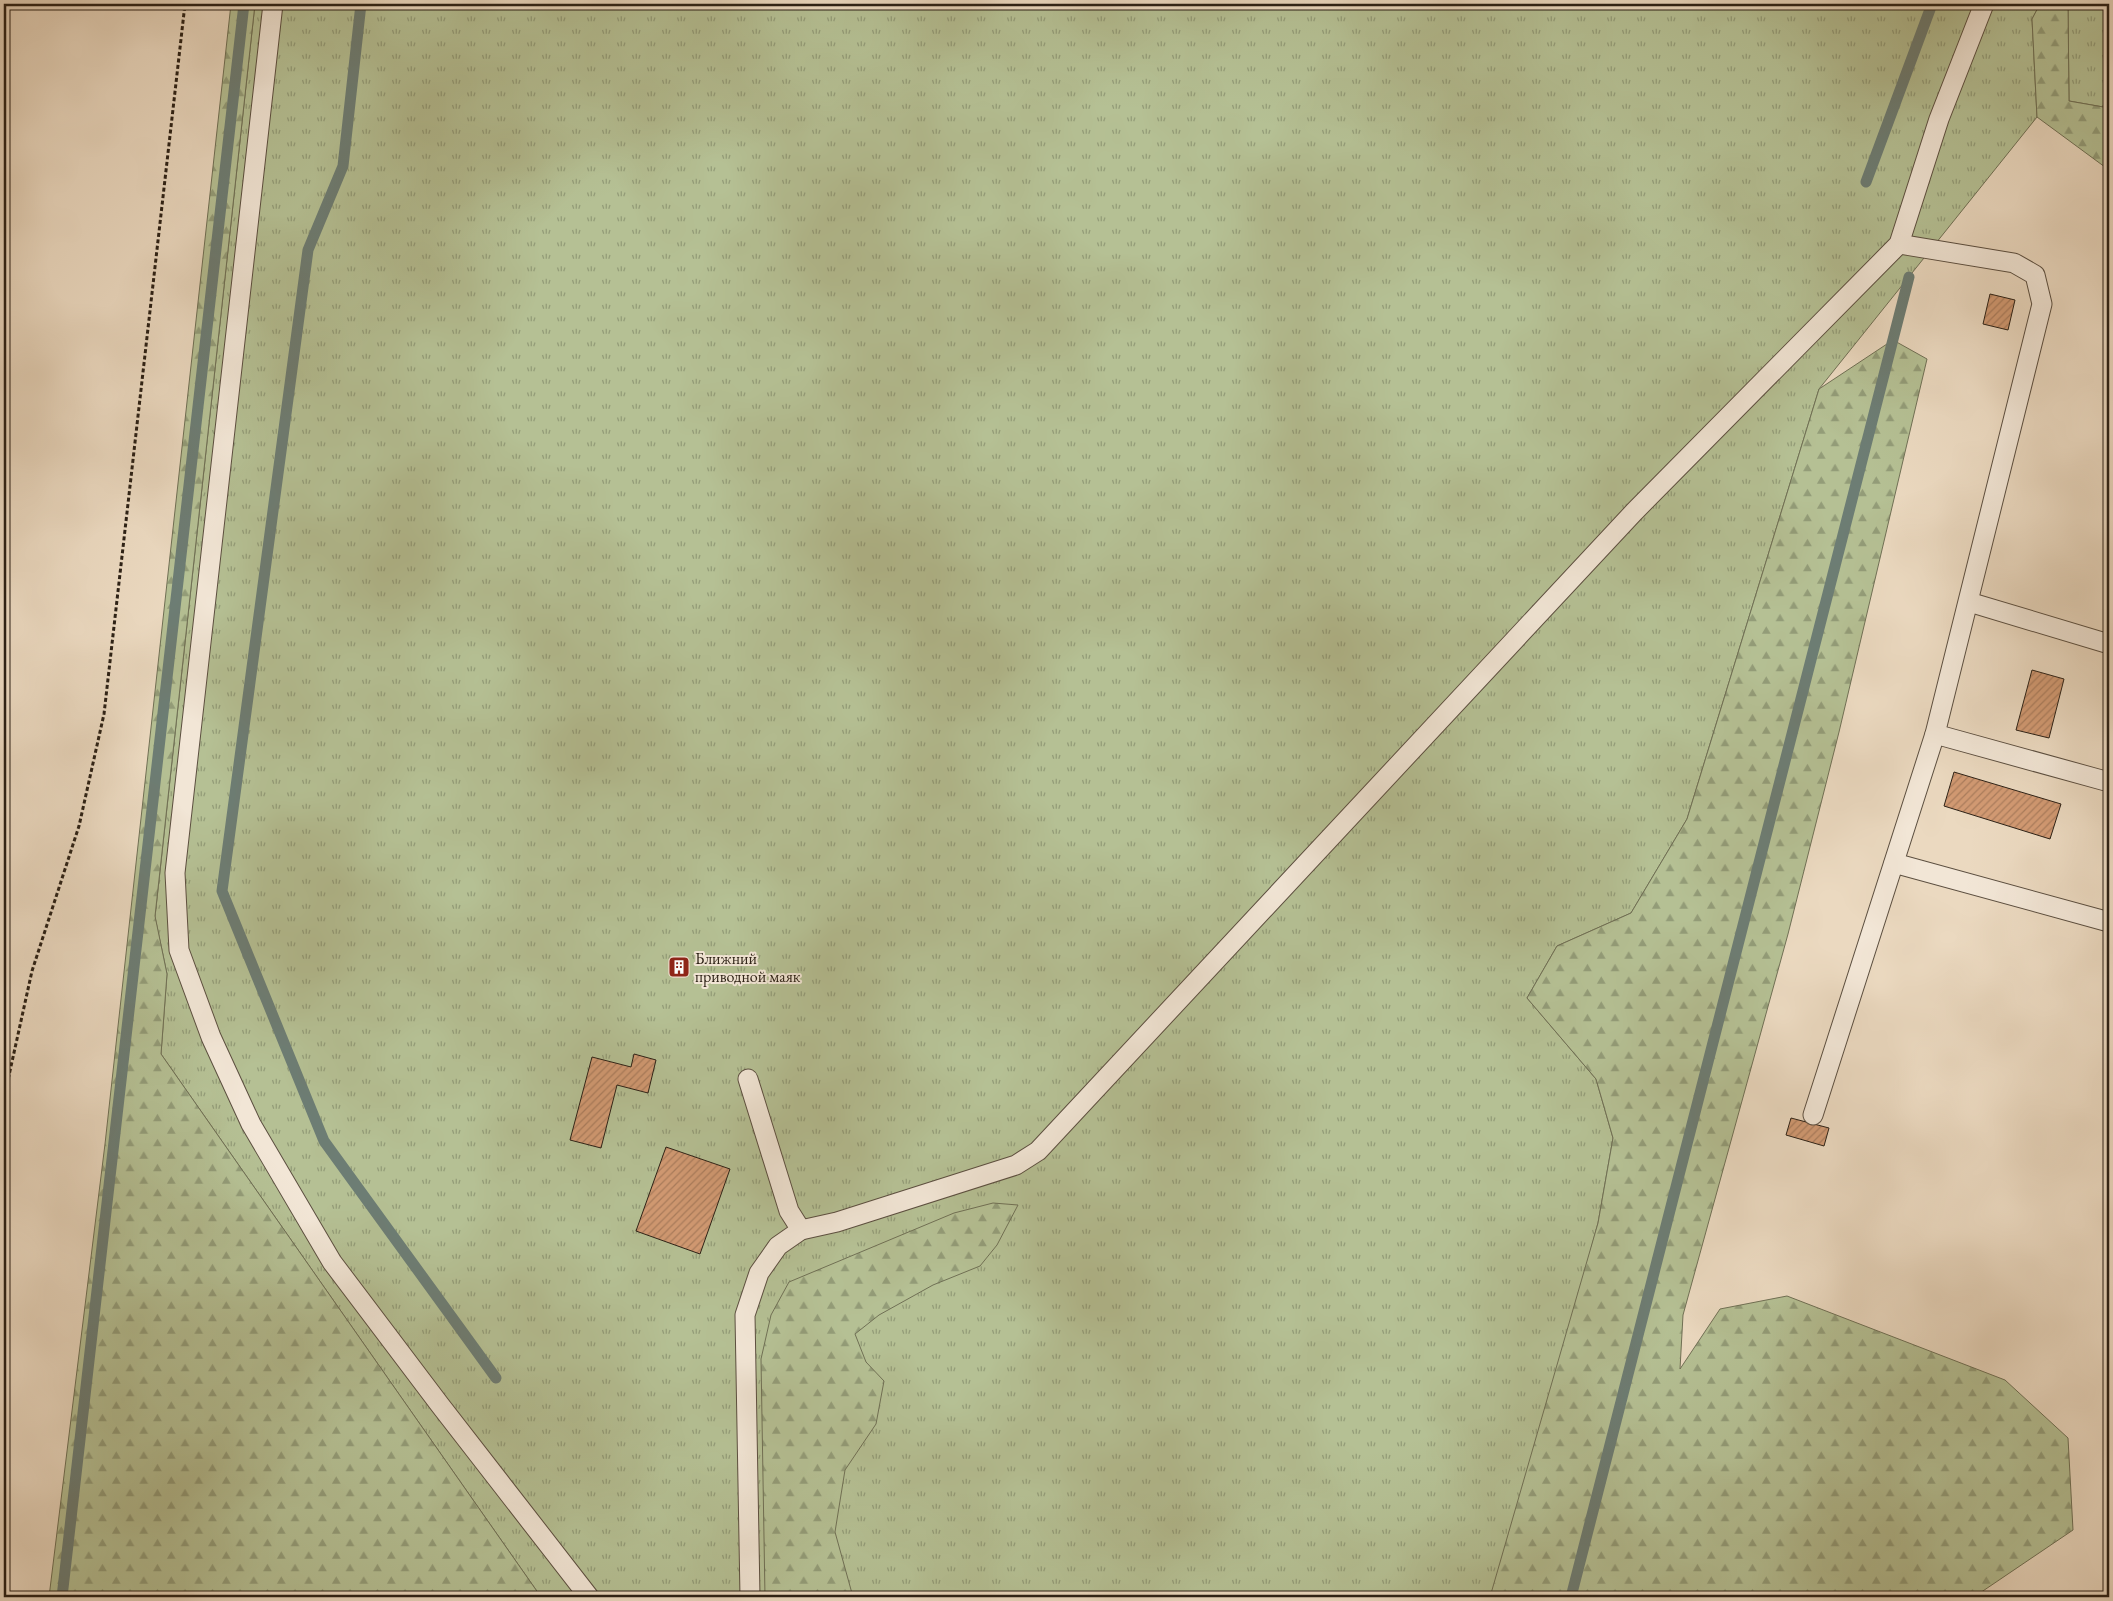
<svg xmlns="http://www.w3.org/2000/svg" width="2113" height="1601" viewBox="0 0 2113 1601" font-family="'EB Garamond',serif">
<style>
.grass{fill:url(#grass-tufts);stroke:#707055}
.forest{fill:url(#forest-firs);stroke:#707055}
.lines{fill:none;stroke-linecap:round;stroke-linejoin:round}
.stream{stroke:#6d7d74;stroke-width:11}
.building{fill:url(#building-hatch);stroke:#2c2116}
.service-casing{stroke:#5c4f40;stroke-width:21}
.path{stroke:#2c2116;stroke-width:3;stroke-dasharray:4 2.5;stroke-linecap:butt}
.service{stroke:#f2e6d6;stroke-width:19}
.labels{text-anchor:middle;stroke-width:4;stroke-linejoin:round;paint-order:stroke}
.poi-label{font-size:16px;fill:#2c2116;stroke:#f2e6d6;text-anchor:start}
</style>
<defs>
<pattern id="grass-tufts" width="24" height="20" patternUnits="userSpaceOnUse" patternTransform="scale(1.25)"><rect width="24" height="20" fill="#b5c094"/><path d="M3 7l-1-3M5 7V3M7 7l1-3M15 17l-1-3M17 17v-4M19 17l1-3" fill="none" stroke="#939c78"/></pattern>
<pattern id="forest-firs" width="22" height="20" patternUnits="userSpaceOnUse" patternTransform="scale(1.25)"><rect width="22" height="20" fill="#b5c094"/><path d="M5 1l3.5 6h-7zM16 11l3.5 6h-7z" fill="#939c78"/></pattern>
<pattern id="building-hatch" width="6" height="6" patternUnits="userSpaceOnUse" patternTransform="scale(1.25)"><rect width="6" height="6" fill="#d29a73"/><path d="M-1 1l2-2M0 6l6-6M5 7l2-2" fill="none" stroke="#ab7d5d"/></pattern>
</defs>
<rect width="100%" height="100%" fill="#ebd9c0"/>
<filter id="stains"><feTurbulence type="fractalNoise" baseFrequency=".004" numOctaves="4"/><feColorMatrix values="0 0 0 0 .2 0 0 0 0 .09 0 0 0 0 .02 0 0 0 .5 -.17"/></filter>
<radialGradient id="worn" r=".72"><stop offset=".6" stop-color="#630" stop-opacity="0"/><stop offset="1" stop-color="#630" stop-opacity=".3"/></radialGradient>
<!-- grass -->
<g class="grass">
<path d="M255,4H2040L2032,19L2037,117L1819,389L1687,819L1631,913L1557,946L1527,998L1596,1079L1613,1138L1598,1223L1497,1597H541L161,1054L167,974L155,917Z"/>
<path d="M2068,4H2109V108L2069,101Z"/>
</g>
<!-- forest -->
<g class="forest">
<path d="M231,4H255L155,916L167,974L161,1054L541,1597H49L105,1144Z"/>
<path d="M2040,4H2068L2069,101L2109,108V170L2037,117L2032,19Z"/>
<path d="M1893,340L1927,359L1839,732L1788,934L1683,1315L1680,1369L1720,1309L1787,1296L2005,1380L2068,1438L2073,1530L1974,1597H1490L1598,1223L1613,1138L1596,1079L1527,998L1557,946L1631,913L1687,819L1819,389Z"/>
<path d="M993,1203L1018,1205L997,1245L980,1266L933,1285L879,1315L855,1334L866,1362L884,1381L876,1424L845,1470L835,1532L853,1597H765L761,1359L771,1315L789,1282L954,1213Z"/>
</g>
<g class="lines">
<!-- stream -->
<g class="stream">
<path d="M361,4L343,166L308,250L222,891L324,1141L496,1378"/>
<path d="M1866,182L1932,4"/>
<path d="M62,1597L244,4"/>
<path d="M1571,1597L1909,277"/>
</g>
</g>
<!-- building -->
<g class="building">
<path d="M1990,294L2015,300L2008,330L1983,324Z"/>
<path d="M2032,670L2064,679L2049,738L2016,730Z"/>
<path d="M1954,772L2061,804L2050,839L1944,806Z"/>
<path d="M674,958L689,962L685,975L670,971Z"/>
<path d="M634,1054L656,1060L648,1093L617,1085L601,1148L570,1140L592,1057L631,1067Z"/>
<path d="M1791,1118L1829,1128L1824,1146L1786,1135Z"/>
<path d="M666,1147L730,1169L700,1254L636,1231Z"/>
</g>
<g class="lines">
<!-- service casing -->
<g class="service-casing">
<g id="service">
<path d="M273,4L175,873L179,950L211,1037L251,1124L332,1262L440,1405L589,1597"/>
<path d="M1969,602L2109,644"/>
<path d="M1935,734L2109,782"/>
<path d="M1894,863L2109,922"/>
<path d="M748,1079L789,1211L801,1230"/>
<path d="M1813,1115L1935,734L2042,304L2035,275L2014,263L1899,244"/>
<path d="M750,1597L745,1315L759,1273L778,1246L801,1230L837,1222L1016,1165L1038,1151L1634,512L1899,244L1939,119L1984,4"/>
</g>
</g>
<!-- path -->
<path class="path" d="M4,1098L32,971L79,826L104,714L185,4"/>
<!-- service -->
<use href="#service" class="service"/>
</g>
<!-- icons -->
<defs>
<g id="building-square" transform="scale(1.125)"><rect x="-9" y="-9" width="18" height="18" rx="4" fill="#8f2418" stroke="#f2e6d6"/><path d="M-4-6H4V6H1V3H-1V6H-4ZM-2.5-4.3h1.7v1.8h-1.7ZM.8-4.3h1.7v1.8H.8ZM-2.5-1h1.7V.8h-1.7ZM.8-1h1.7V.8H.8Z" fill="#fff"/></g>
</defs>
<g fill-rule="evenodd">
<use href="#building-square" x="679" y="967"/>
</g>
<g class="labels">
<!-- poi labels -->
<g class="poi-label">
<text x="695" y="964">Ближний<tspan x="695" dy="18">приводной маяк</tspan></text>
</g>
</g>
<!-- margin -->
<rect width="2113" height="1601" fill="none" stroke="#ebd9c0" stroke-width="20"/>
<rect x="5" y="5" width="2103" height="1591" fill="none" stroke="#2c2116" stroke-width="2.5"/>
<rect x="10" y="10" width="2093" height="1581" fill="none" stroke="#2c2116"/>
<rect width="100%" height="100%" filter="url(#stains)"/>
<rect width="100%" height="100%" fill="url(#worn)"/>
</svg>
